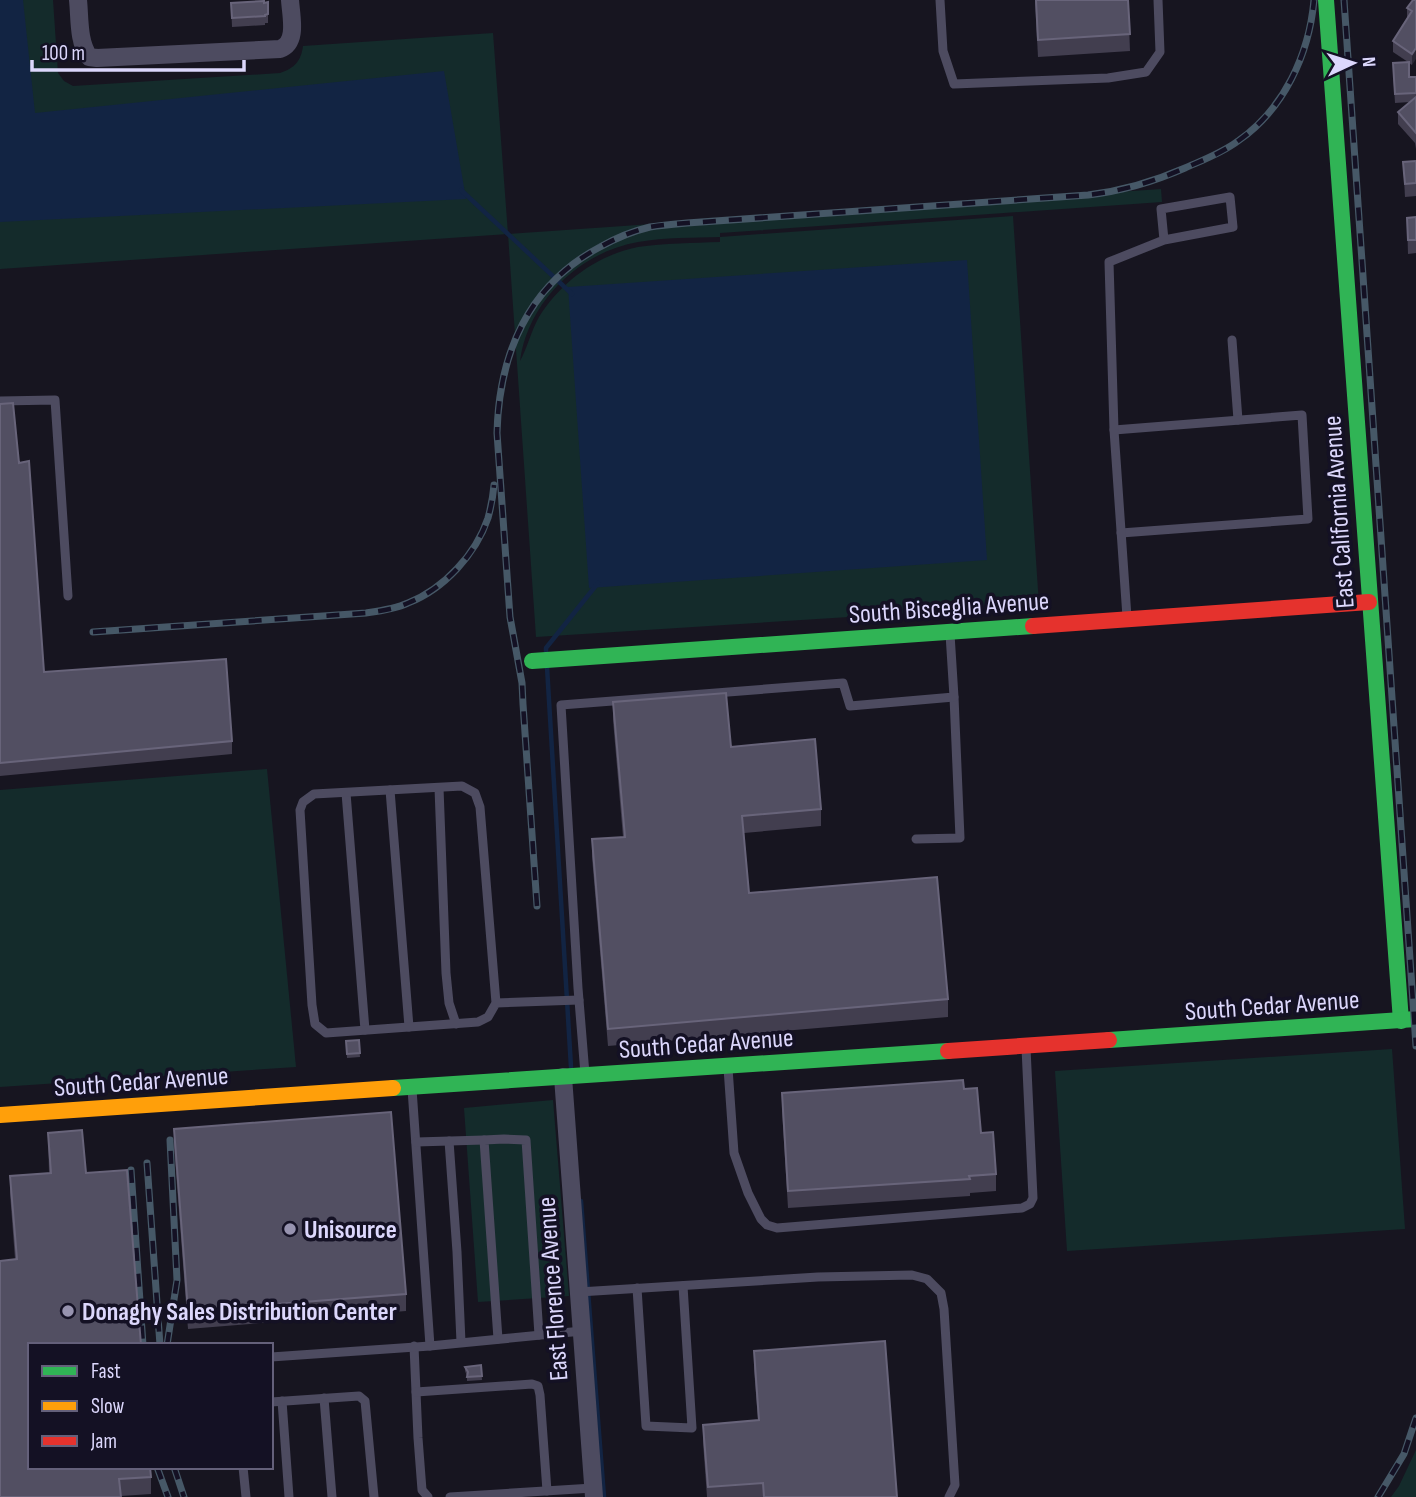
<svg xmlns="http://www.w3.org/2000/svg" width="1416" height="1497" viewBox="0 0 1416 1497" font-family="'Sofia Sans Condensed',sans-serif">
<style>
.green{fill:#142b2b;fill-rule:evenodd}
.water{fill:#122443}
.lines{fill:none;stroke-linecap:round;stroke-linejoin:round}
.stream{stroke:#122443;stroke-width:4.5}
.lane{stroke:#4d4b60;stroke-width:9}
.street{stroke:#4d4b60;stroke-width:18}
.fast{stroke:#30b455;stroke-width:16}
.slow{stroke:#ff9f0a;stroke-width:16}
.jam{stroke:#e5322d;stroke-width:16}
.rail-casing{stroke:#465867;stroke-width:7}
.rail{stroke:#141124;stroke-width:4.5;stroke-dasharray:13;stroke-linecap:butt}
.wall{fill:#423e4f}
.shaded-wall{fill:#2a2734}
.building{fill:#524f62;stroke:#68647a;stroke-width:2}
.poi-dot{fill:#9793af;stroke:#141124;stroke-width:2.5}
.labels{text-anchor:middle;stroke-width:7;stroke-linejoin:round;paint-order:stroke}
.street-label{font-size:26px;fill:#dcd7fc;stroke:#141124}
.poi-label{font-size:26px;font-weight:bold;fill:#dcd7fc;stroke:#141124;text-anchor:start}
</style>
<rect width="100%" height="100%" fill="#171520"/>
<!-- green -->
<g class="green">
<path d="M0,0H53L58,73L64,81L73,86L280,73C295,68 301,61 303,46L493,33L508,234L1161,189L1162,202L720,233V237L1013,216L1039,605L536,637L508,234L0,269ZM720,237V242C693,243 665,243 638,247C597,255 561,282 539,317C531,331 527,349 520,361C528,301 580,252 638,242C665,237 693,238 720,237Z"/>
<path d="M267,769L296,1067L0,1087V790Z"/>
<path d="M1392,1049L1405,1229L1067,1251L1055,1071Z"/>
<path d="M553,1100L569,1296L478,1302L464,1108Z"/>
<path d="M1416,1450V1497H1391L1399,1486Z"/>
</g>
<!-- water -->
<g class="water">
<path d="M0,0H23L35,113L444,71L466,199L0,222Z"/>
<path d="M967,260L987,560L589,588L568,287Z"/>
</g>
<g class="lines">
<!-- stream -->
<g class="stream">
<path d="M461,190L572,294"/>
<path d="M546,651V648L598,583"/>
<path d="M547,667L571,1067"/>
<path d="M581,1201L604,1497"/>
</g>
<!-- lane -->
<g class="lane">
<path d="M940,0L943,51L954,84L1108,78L1146,72L1160,52L1158,0"/>
<path d="M1232,340L1238,420"/>
<path d="M0,401L55,400L68,596"/>
<path d="M1114,430L1302,415L1308,519L1121,533"/>
<path d="M1127,617L1114,430L1109,262L1164,240L1233,227L1230,197L1161,209L1164,240"/>
<path d="M439,788L446,973L449,1003L456,1024"/>
<path d="M390,790L409,1027"/>
<path d="M346,793L365,1030"/>
<path d="M916,839L960,838L954,697"/>
<path d="M496,1003L480,807L475,793L462,786L314,794L303,802L300,810L312,1005L315,1024L326,1033L478,1022L488,1017L496,1003L579,1000"/>
<path d="M728,1068L734,1153L748,1193L761,1219L767,1225L777,1228L1022,1208L1030,1204L1033,1198L1026,1048"/>
<path d="M585,1074L578,988L561,705L843,683L850,706L954,697L950,634"/>
<path d="M412,1089L430,1346"/>
<path d="M449,1141L457,1252L461,1342"/>
<path d="M416,1142L484,1140"/>
<path d="M637,1288L646,1426L692,1428L683,1286"/>
<path d="M579,1292L818,1277L912,1275L927,1279L941,1293L944,1309L955,1485L949,1497"/>
<path d="M498,1339L484,1140L504,1139L526,1140L539,1335"/>
<path d="M414,1346L418,1438L422,1490L428,1497"/>
<path d="M271,1357L430,1346L582,1331"/>
<path d="M416,1392L532,1384L538,1386L540,1395L547,1491"/>
<path d="M324,1398L332,1497"/>
<path d="M282,1401L289,1497"/>
<path d="M271,1402L359,1396L365,1401L374,1497"/>
<path d="M243,1467L246,1497"/>
<path d="M450,1497L593,1488"/>
</g>
<!-- street -->
<g class="street">
<path d="M78,0C80,19 78,41 89,57L97,58L280,49C298,43 291,16 290,0"/>
<path d="M563,1077L594,1497"/>
</g>
<!-- fast -->
<g class="fast">
<path d="M1326,0L1401,1021"/>
<path d="M532,661L1033,626"/>
<path d="M1109,1040L1416,1019"/>
<path d="M393,1088L948,1051"/>
</g>
<!-- slow -->
<path class="slow" d="M0,1115L393,1088"/>
<!-- jam -->
<g class="jam">
<path d="M1033,626L1369,602"/>
<path d="M948,1051L1109,1040"/>
</g>
<!-- rail casing -->
<g class="rail-casing">
<g id="rail">
<path d="M1344,0L1416,1046"/>
<path d="M93,632L366,613C380,611 395,609 408,603C444,589 476,554 488,518C491,507 493,496 494,485"/>
<path d="M537,906L523,704L522,683L510,617L497,433C499,354 528,285 600,247C616,238 633,231 650,227C662,225 675,224 687,223L1088,195C1122,191 1153,182 1185,168C1203,160 1222,153 1238,141C1284,109 1309,55 1314,0"/>
<path d="M147,1163L160,1345"/>
<path d="M131,1170L143,1345"/>
<path d="M167,1345L177,1280L170,1140"/>
<path d="M157,1467L168,1497"/>
<path d="M174,1467L184,1497"/>
<path d="M1378,1497L1404,1454L1416,1418"/>
</g>
</g>
<!-- rail -->
<use href="#rail" class="rail"/>
</g>
<!-- wall -->
<g class="wall">
<path d="M1035,0H1128L1130,51L1038,57Z"/>
<path d="M1413,0L1412,65L1409,63V77H1416V149L1415,143L1398,124V112L1410,102L1395,103L1393,72L1408,62L1393,52V41L1407,18V8Z"/>
<path d="M231,3L268,14V23H265V25L232,27Z"/>
<path d="M1416,161V196L1405,197L1403,162Z"/>
<path d="M1416,217V253L1408,254L1407,218Z"/>
<path d="M0,404L19,463L44,672L232,741V754L0,776Z"/>
<path d="M613,702L731,747L821,809V826L744,833L749,893L948,999V1017L608,1046L592,857V839L623,837L613,720Z"/>
<path d="M359,1040L360,1057L347,1058L346,1041Z"/>
<path d="M964,1089L996,1174V1191L970,1193V1196L788,1208L782,1110V1093Z"/>
<path d="M174,1129L406,1294V1311L188,1329L174,1146Z"/>
<path d="M48,1133L86,1173L151,1477V1494L121,1496L15,1259L10,1193V1176L49,1173Z"/>
<path d="M754,1351L897,1497H707L703,1442V1425L758,1420L754,1369Z"/>
<path d="M481,1365L482,1380L467,1381V1376L465,1371V1367Z"/>
</g>
<!-- shaded-wall -->
<path class="shaded-wall" d="M1416,48V59L1412,65V54Z"/>
<!-- building -->
<g class="building">
<path d="M1036,0H1128L1130,34L1038,40Z"/>
<path d="M1413,0H1416V48L1412,54L1393,41L1412,11L1407,8Z"/>
<path d="M264,1V3L268,2V14L265,15V16L232,18L231,3Z"/>
<path d="M1409,62V77H1416V93L1395,94L1393,63Z"/>
<path d="M1416,97V133L1398,112Z"/>
<path d="M1416,161V183L1405,184L1403,162Z"/>
<path d="M1416,217V240H1408L1407,218Z"/>
<path d="M13,403L19,463L29,461L44,672L226,659L232,741L0,763V404Z"/>
<path d="M726,693L731,747L815,739L821,809L742,816L749,893L937,877L948,999L608,1029L592,839L625,837L613,702Z"/>
<path d="M359,1040L360,1053L347,1054L346,1041Z"/>
<path d="M963,1080L964,1089L977,1088L981,1133L993,1132L996,1174L969,1176L970,1179L788,1191L782,1093Z"/>
<path d="M391,1112L406,1294L188,1311L174,1129Z"/>
<path d="M82,1130L86,1173L127,1170L141,1345H30V1467H150L151,1477L119,1479L121,1497H0V1261L17,1259L10,1176L51,1173L48,1133Z"/>
<path d="M885,1341L897,1497H764L763,1483L708,1487L703,1425L759,1420L754,1351Z"/>
<path d="M481,1365L482,1376L467,1377L468,1372L465,1367Z"/>
</g>
<!-- markers -->
<g class="poi-dot">
<circle cx="290" cy="1229" r="7"/>
<circle cx="68" cy="1311" r="7"/>
</g>
<g class="labels">
<!-- street labels -->
<g class="street-label">
<text transform="translate(1338 512) rotate(-94)" y="9">East California Avenue</text>
<text transform="translate(949 607) rotate(-4)" y="9">South Bisceglia Avenue</text>
<text transform="translate(1272 1005) rotate(-4)" y="9">South Cedar Avenue</text>
<text transform="translate(706 1043) rotate(-4)" y="9">South Cedar Avenue</text>
<text transform="translate(141 1081) rotate(-4)" y="9">South Cedar Avenue</text>
<text transform="translate(552 1289) rotate(-94)" y="9">East Florence Avenue</text>
</g>
<!-- poi labels -->
<g class="poi-label">
<text x="304" y="1238">Unisource</text>
<text x="82" y="1320">Donaghy Sales Distribution Center</text>
</g>
</g>
<!-- legend -->
<rect x="28" y="1343" width="245" height="126" fill="#141124" stroke="#64607a" stroke-width="2"/>
<rect x="42" y="1366" width="35" height="10" fill="#30b455" stroke="#64607a" stroke-width="2"/>
<text x="91" y="1378" font-size="21" fill="#dcd7fc">Fast</text>
<rect x="42" y="1401" width="35" height="10" fill="#ff9f0a" stroke="#64607a" stroke-width="2"/>
<text x="91" y="1413" font-size="21" fill="#dcd7fc">Slow</text>
<rect x="42" y="1436" width="35" height="10" fill="#e5322d" stroke="#64607a" stroke-width="2"/>
<text x="91" y="1448" font-size="21" fill="#dcd7fc">Jam</text>
<!-- north arrow -->
<g transform="translate(1353 63) rotate(86)" stroke="#141124" stroke-width="5" paint-order="stroke">
<path d="M0-5L12 26L0 18L-12 26Z" fill="#dcd7fc"/>
<text y="-10" font-size="19" font-weight="bold" text-anchor="middle" fill="#dcd7fc">N</text>
</g>
<!-- scale -->
<path d="M32 60v10h212v-10" fill="none" stroke="#dcd7fc" stroke-width="3.5"/>
<text x="42" y="60" font-size="21" fill="#dcd7fc" stroke="#141124" stroke-width="5" paint-order="stroke">100 m</text>
</svg>
